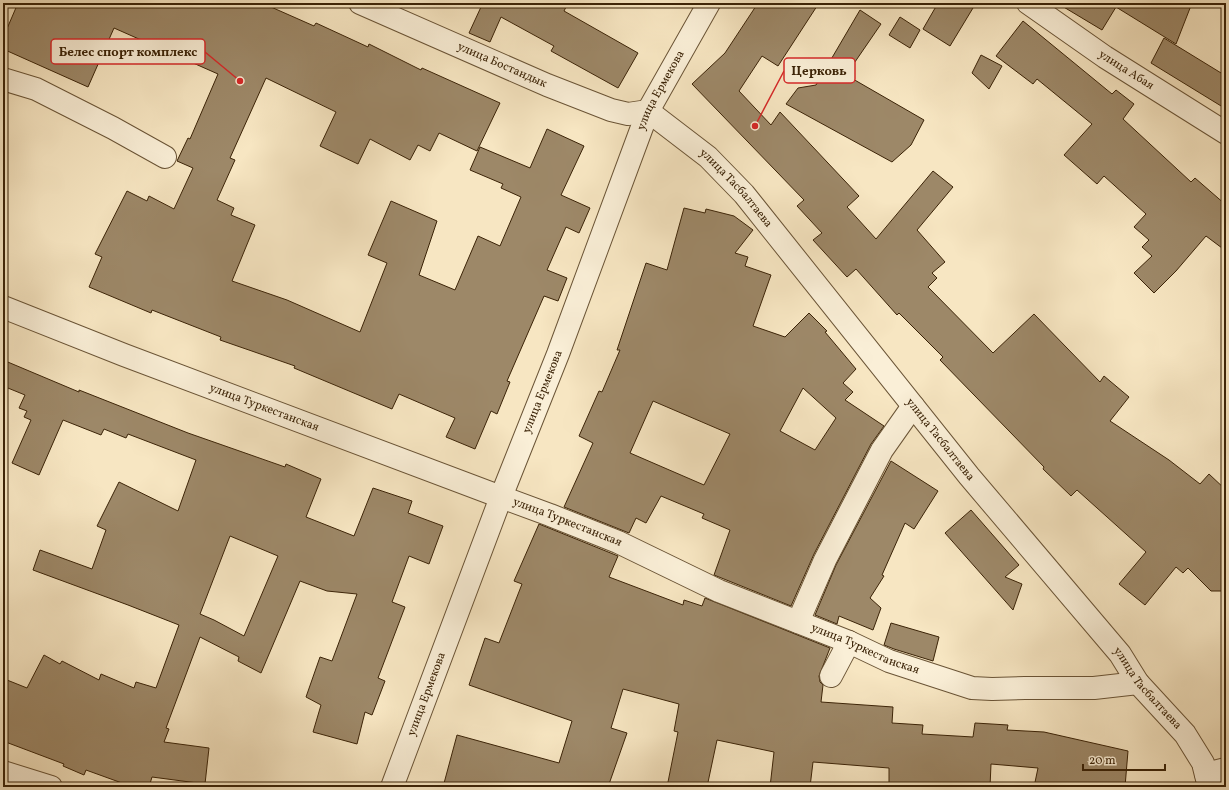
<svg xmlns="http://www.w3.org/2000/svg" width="1229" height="790" font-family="Vollkorn,serif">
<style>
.building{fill:#9d8868;stroke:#3b2307;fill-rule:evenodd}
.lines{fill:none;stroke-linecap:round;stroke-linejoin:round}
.minor-casing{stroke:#6a5436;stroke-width:24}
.minor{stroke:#faefd7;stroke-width:22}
.labels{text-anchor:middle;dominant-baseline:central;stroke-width:3.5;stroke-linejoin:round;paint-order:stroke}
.street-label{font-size:12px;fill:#3b2307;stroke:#faefd7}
.leader{fill:none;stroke:#d62828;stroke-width:1.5}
.callout-dot{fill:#d62828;stroke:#faefd7;stroke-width:1.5}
.callout{fill:#faefd7;stroke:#d62828;stroke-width:1.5}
.callout-label{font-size:13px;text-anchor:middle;font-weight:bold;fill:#3b2307}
</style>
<rect width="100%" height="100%" fill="#f7e6c2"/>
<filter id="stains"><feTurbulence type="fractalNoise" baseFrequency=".005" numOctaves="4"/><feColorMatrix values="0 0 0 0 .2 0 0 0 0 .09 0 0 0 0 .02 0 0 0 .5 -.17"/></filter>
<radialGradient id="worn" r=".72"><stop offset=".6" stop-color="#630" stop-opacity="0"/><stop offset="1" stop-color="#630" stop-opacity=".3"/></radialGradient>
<g class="building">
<path d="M 18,3 L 262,3 L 314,26 L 316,23 L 368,47 L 369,44 L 421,70 L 422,68 L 500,103 L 477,151 L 439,133 L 430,151 L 418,145 L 410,160 L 370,139 L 358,164 L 320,146 L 336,112 L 266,78 L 230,158 L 235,160 L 217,200 L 234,208 L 231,215 L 255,225 L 232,281 L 287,300 L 360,332 L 387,263 L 368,255 L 391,201 L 437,221 L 419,275 L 455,290 L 478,236 L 500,246 L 521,197 L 501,188 L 503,184 L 470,170 L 480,147 L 530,168 L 547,129 L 584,146 L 561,195 L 590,208 L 579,233 L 566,227 L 547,270 L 567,278 L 558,301 L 544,296 L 507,381 L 510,382 L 497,414 L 491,411 L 475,449 L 446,437 L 455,418 L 399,394 L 392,409 L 294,368 L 295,366 L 220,340 L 221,337 L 152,310 L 151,313 L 89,287 L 102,257 L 95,254 L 127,191 L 147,201 L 149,196 L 174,209 L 193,168 L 177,161 L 188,138 L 190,139 L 218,74 L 114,28 L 88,87 L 3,49 L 3,38 Z"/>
<path d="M 473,3 L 568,3 L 564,11 L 638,53 L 618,88 L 551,51 L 554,46 L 501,17 L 490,42 L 469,33 L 481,7 Z"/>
<path d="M 758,3 L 819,3 L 778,66 L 762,56 L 739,91 L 771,125 L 780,112 L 859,196 L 847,207 L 876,239 L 933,171 L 953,187 L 917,230 L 945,262 L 932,273 L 937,278 L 928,287 L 993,353 L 1034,314 L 1100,382 L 1104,376 L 1129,397 L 1110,421 L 1169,460 L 1200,484 L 1209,474 L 1226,490 L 1226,591 L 1211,591 L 1188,568 L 1183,573 L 1176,567 L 1145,605 L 1119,584 L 1146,552 L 1077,490 L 1071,496 L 1043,469 L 1044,467 L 940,360 L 943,357 L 899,313 L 897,315 L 856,269 L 847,277 L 813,240 L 822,233 L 797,206 L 804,200 L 692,84 L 725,53 Z"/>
<path d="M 938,3 L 976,3 L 950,46 L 923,29 Z"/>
<path d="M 1057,3 L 1192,3 L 1176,44 L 1116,7 L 1102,30 Z"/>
<path d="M 860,10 L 881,24 L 846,75 L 924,120 L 911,145 L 892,162 L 786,104 L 798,88 L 816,85 Z"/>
<path d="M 900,17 L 920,30 L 910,48 L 889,35 Z"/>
<path d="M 1023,21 L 1112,94 L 1116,90 L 1134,104 L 1123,119 L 1191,182 L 1195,178 L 1226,205 L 1226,251 L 1206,236 L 1176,271 L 1154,293 L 1134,273 L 1152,256 L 1142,247 L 1149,240 L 1134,227 L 1146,214 L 1104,176 L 1097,184 L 1064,155 L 1092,124 L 1037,79 L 1033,84 L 996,56 Z"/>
<path d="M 1164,38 L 1226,76 L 1226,109 L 1151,63 Z"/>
<path d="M 981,55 L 1002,66 L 989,89 L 972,73 Z"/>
<path d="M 684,208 L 705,213 L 706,209 L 734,216 L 753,230 L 735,253 L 748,257 L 745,266 L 771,275 L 753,326 L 785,337 L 809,313 L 827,331 L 825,332 L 856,369 L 843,383 L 853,392 L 845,400 L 884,426 L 871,444 L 814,554 L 791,606 L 714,575 L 730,530 L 702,518 L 704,514 L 661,496 L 646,523 L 636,518 L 629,533 L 564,507 L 593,443 L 579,436 L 599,391 L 602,392 L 620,350 L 617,350 L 646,263 L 667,270 ZM 803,388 L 836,418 L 815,450 L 780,431 ZM 653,401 L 730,434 L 704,485 L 630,453 Z"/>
<path d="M 3,360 L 79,392 L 79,390 L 188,433 L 285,467 L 286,464 L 321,479 L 306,517 L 354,536 L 373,488 L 412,501 L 408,513 L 443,526 L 429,564 L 409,556 L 392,602 L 405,607 L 378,678 L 385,681 L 372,715 L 365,712 L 357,744 L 313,732 L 321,705 L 306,697 L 320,657 L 332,661 L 357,594 L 327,591 L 300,581 L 261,673 L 238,661 L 239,657 L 200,637 L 166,728 L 169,729 L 164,742 L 209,748 L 205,784 L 152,777 L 149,787 L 133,787 L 86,770 L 84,775 L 63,766 L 64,764 L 3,741 L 3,691 L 7,680 L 27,688 L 44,655 L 60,664 L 62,661 L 99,680 L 101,674 L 134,688 L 136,682 L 156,688 L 179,625 L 128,605 L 33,570 L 40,550 L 92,569 L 106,530 L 97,526 L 119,482 L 178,511 L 196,460 L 128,434 L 126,438 L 104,429 L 101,435 L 63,420 L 39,475 L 12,463 L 31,420 L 24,417 L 27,411 L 19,408 L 25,395 L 3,386 ZM 230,536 L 278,556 L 244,636 L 214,620 L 200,614 Z"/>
<path d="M 891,461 L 938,491 L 914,529 L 905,523 L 882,575 L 884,576 L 870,598 L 881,608 L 873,630 L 839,616 L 837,624 L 815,615 L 836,565 Z"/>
<path d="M 971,510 L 1019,565 L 1005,577 L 1022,584 L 1013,610 L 945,533 Z"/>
<path d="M 539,524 L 618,556 L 609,577 L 683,605 L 684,600 L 702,606 L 705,598 L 830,648 L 819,676 L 820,682 L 823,685 L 821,702 L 893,707 L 892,723 L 923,725 L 922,734 L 973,737 L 975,723 L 1008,725 L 1007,730 L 1044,732 L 1128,751 L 1125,787 L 1034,787 L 1038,768 L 991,764 L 990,787 L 889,787 L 889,768 L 813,762 L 810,787 L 770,787 L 774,752 L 717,740 L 707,787 L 667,787 L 678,732 L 674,731 L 679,704 L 623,689 L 611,728 L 627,733 L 608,787 L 443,787 L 457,735 L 559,763 L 572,721 L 469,685 L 485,638 L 499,643 L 522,584 L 514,581 Z"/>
<path d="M 891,623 L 939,637 L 933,661 L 894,649 L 884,645 Z"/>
</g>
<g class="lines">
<g class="minor-casing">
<g id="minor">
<path id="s1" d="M 360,3 L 547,85 L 611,110 L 628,114 L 648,111 L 708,157 L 744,194 L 969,476 L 1120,654 L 1138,683 L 1185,734 L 1203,763 L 1209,787"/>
<path id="s2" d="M 1028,3 L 1105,57 L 1226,133"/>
<path d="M 3,79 L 36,89 L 113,128 L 165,157"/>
<path id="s3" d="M 3,307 L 124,355 L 501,497 L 550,515 L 618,542 L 719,591 L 849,642 L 889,661 L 972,688 L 992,689 L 1025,688 L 1094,688 L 1138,683"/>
<path d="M 798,622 L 825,560 L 882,450 L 913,406"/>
<path d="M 831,676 L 849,642"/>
<path d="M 3,772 L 51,787"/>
<path d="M 1206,774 L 1226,769"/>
<path id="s4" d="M 392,787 L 501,497 L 558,354 L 648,111 L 709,3"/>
</g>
</g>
<use href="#minor" class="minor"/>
</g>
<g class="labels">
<g class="street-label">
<text stroke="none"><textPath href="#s1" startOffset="155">улица Бостандык</textPath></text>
<text stroke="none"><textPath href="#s2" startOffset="119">улица Абая</textPath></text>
<text stroke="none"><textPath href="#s4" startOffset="747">улица Ермекова</textPath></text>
<text stroke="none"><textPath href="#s1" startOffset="428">улица Тасбалтаева</textPath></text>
<text stroke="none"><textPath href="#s4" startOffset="423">улица Ермекова</textPath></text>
<text stroke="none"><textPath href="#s3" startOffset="280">улица Туркестанская</textPath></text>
<text stroke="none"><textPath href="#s1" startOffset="752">улица Тасбалтаева</textPath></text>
<text stroke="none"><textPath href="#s3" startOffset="604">улица Туркестанская</textPath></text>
<text stroke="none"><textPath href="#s3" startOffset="928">улица Туркестанская</textPath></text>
<text stroke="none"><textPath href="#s1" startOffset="1076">улица Тасбалтаева</textPath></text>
<text stroke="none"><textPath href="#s4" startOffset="99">улица Ермекова</textPath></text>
</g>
</g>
<path class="leader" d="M240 81L205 52M755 126L784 71"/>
<g class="callout-dot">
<circle cx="240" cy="81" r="4"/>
<circle cx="755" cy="126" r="4"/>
</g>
<g class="callout">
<rect x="51" y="39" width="154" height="25" rx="4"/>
<rect x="784" y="58" width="71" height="25" rx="4"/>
</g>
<g class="callout-label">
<text x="128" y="56">Белес спорт комплекс</text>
<text x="819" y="75">Церковь</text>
</g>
<rect width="1229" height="790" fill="none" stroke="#f7e6c2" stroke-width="16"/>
<rect x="4" y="4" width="1221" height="782" fill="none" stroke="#3b2307" stroke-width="2"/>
<rect x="8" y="8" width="1213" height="774" fill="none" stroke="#3b2307"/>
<path d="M1083 764v6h82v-6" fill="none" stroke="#3b2307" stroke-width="2"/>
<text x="1089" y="764" font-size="12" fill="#3b2307" stroke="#faefd7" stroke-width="3" paint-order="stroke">20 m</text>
<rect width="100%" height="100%" filter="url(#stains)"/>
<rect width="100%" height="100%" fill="url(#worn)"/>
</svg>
